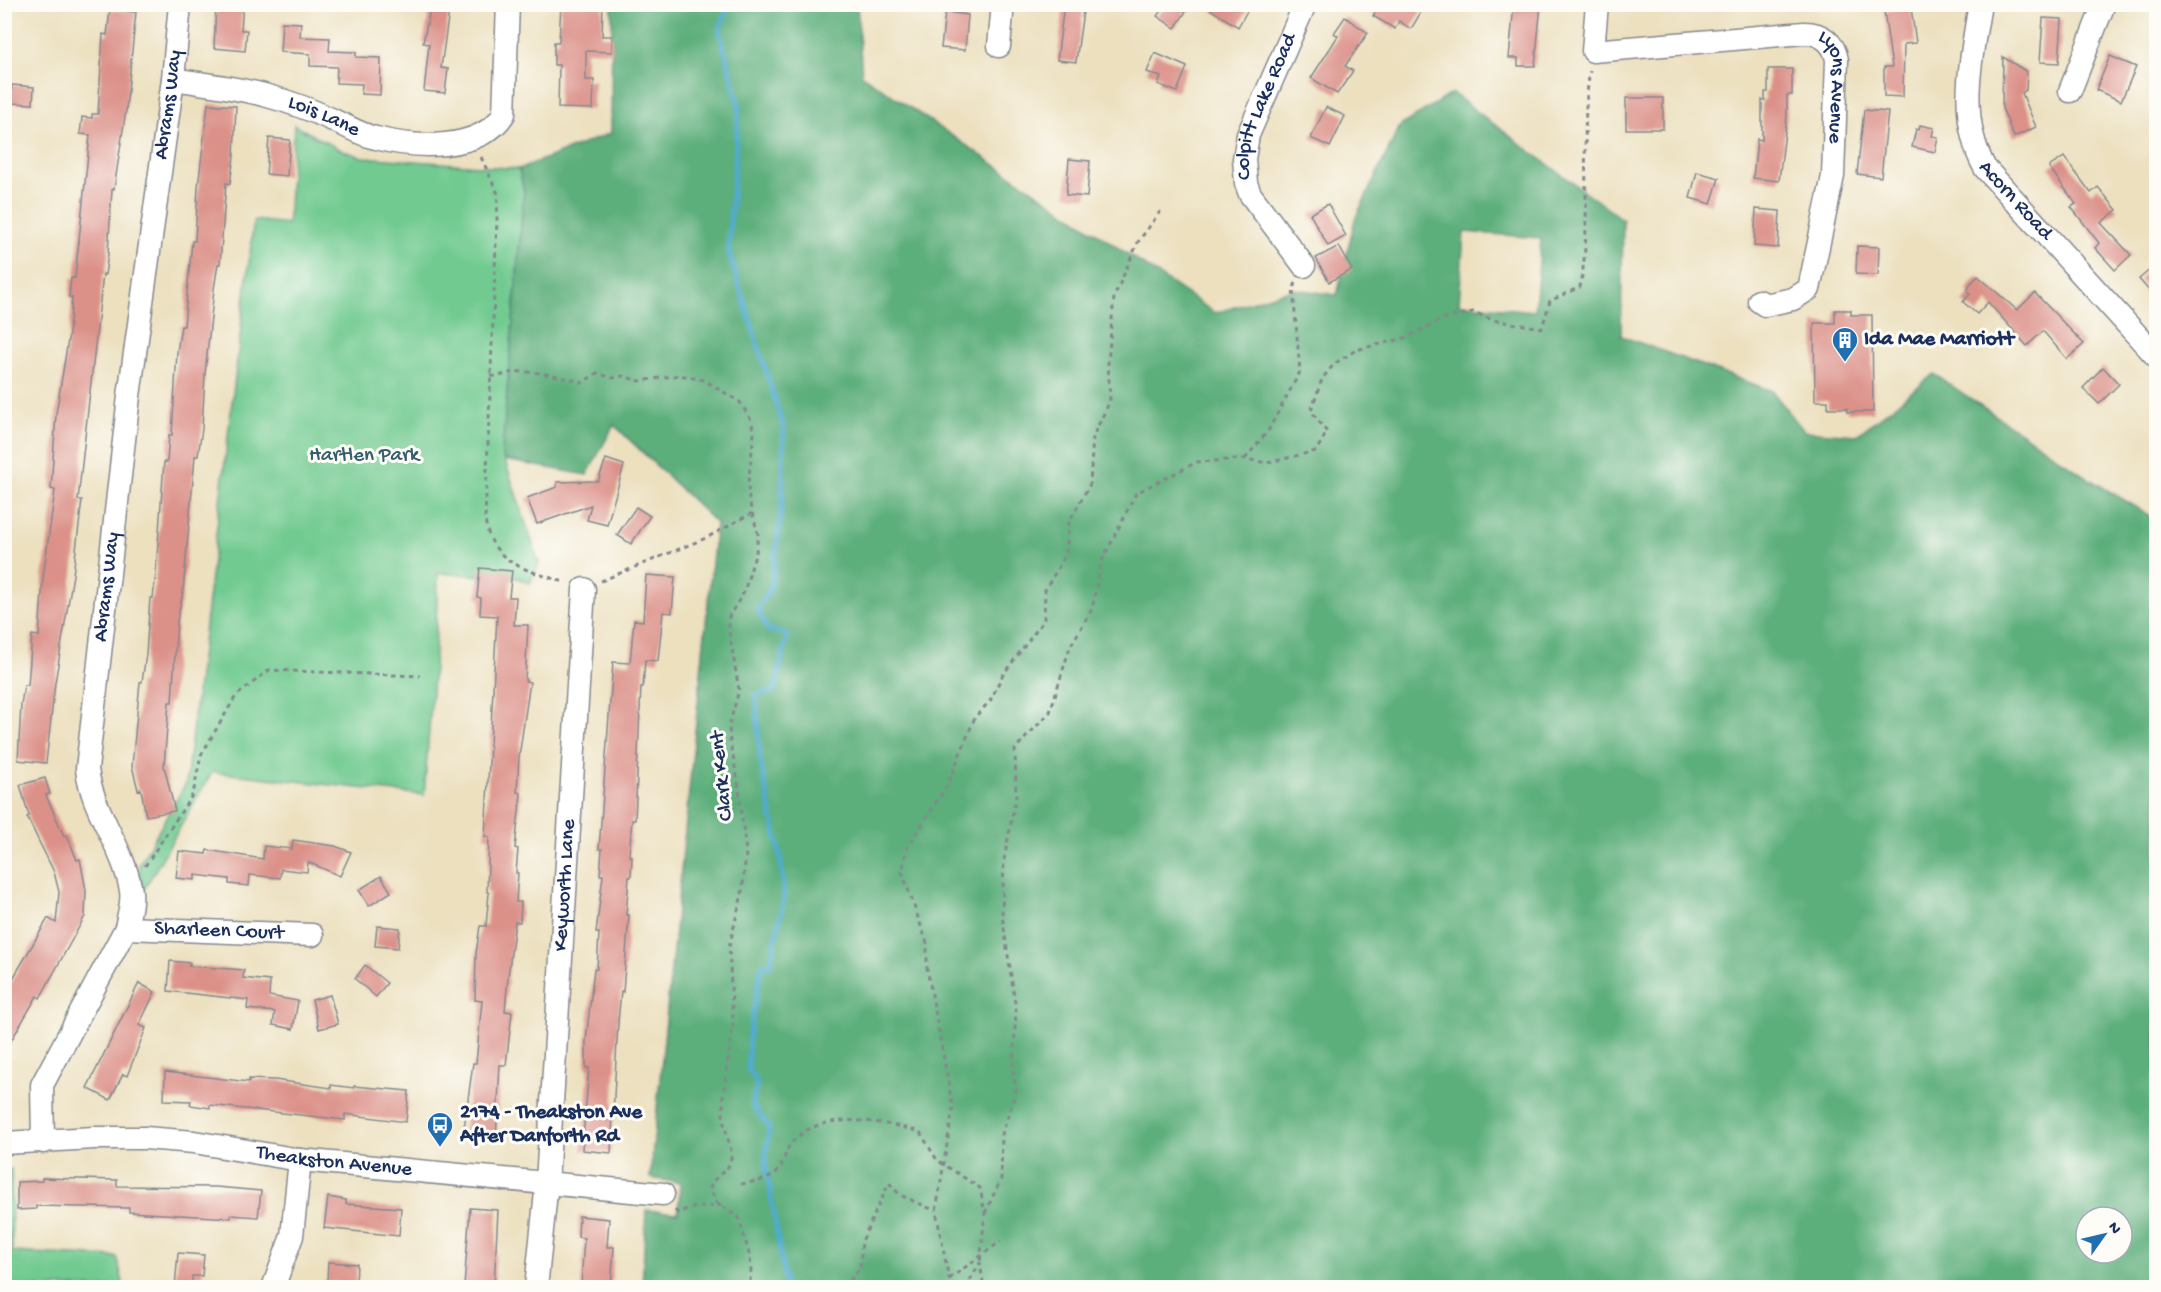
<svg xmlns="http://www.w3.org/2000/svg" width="2161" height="1292" font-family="'Gochi Hand',sans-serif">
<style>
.green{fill:#71ca90;stroke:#467c77;stroke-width:1.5}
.forest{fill:#5cae7a;stroke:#3c6e6c;stroke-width:1.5;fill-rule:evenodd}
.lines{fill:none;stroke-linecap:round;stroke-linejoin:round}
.stream{stroke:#4facce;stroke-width:5}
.building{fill:#db9088}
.minor-casing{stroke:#84888e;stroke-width:25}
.path{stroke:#84888e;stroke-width:3;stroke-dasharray:4.5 4.5;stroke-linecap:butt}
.minor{stroke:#fff;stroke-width:22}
.labels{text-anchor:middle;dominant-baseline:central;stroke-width:6;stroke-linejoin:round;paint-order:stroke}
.street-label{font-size:21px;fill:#1b2f5e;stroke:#fdfcf7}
.poi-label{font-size:21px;font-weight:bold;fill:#1b2f5e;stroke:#fdfcf7;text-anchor:start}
.park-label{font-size:21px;fill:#355e6d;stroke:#fdfcf7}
</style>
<rect width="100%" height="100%" fill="#fdfcf7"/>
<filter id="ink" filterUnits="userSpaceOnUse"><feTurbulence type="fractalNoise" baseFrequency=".0167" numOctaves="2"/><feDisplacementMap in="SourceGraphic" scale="12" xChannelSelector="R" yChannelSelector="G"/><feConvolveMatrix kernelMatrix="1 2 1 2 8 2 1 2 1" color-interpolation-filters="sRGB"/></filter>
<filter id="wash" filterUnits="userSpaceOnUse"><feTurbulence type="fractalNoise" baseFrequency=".008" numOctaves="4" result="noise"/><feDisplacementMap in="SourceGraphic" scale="24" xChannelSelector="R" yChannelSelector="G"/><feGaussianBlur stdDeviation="1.35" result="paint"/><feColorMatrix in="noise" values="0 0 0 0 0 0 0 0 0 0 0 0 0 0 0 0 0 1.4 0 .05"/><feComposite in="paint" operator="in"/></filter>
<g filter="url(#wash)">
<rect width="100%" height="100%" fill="#ece0bf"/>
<g class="green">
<path d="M 294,125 L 341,150 L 362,157 L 519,169 L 524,191 L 502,452 L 539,563 L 530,583 L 517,578 L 438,573 L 435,653 L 424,795 L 212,772 L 142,893 L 139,865 L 186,783 L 254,220 L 288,224 Z"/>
<path d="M 11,1169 L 12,1252 L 117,1257 L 124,1287 L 5,1287 L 5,1170 Z"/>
</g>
<path class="forest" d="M 612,5 L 857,5 L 862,75 L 1215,313 L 1293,289 L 1337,295 L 1355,219 L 1400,126 L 1452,93 L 1623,220 L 1621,336 L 1772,391 L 1804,431 L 1857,435 L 1934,374 L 2094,482 L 2156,519 L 2156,1287 L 642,1287 L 646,1210 L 678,1213 L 680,1183 L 650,1178 L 716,523 L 614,425 L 587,475 L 504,460 L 502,452 L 524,191 L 519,169 L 611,133 ZM 1464,232 L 1541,238 L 1535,311 L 1459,304 ZM 2086,1217 L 2122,1217 L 2122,1253 L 2086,1253 Z"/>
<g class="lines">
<path class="stream" d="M 730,4 L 719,29 L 739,105 L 728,250 L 784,428 L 782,504 L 771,588 L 757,608 L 768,630 L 787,634 L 775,690 L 756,695 L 760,760 L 781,859 L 784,899 L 770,966 L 762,964 L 749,1035 L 748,1069 L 757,1082 L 752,1105 L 769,1127 L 765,1160 L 786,1288"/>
</g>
<g id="blocks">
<g class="building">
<path d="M 216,4 L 243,4 L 241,30 L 247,30 L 245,51 L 214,48 Z"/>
<path d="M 431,4 L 450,4 L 441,68 L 448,69 L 445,93 L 424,91 L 429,44 L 423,43 Z"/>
<path d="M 561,4 L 603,4 L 602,36 L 612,36 L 612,52 L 586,51 L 586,80 L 594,80 L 593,109 L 558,108 L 559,65 L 554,65 L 554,42 L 559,42 Z"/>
<path d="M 1064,4 L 1084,4 L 1076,62 L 1057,60 Z"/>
<path d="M 1166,4 L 1191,4 L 1175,28 L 1157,16 Z"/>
<path d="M 1202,4 L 1251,4 L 1238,27 Z"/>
<path d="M 1380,4 L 1426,4 L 1411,29 L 1399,21 L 1395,29 L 1373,16 Z"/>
<path d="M 1514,4 L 1541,4 L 1535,66 L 1518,66 L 1518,58 L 1509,58 Z"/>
<path d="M 1911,7 L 1916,43 L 1904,44 L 1903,97 L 1884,96 L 1884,67 L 1892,67 L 1884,11 Z"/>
<path d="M 110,10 L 136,12 L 126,110 L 114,189 L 112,189 L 108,254 L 105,275 L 103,274 L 78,500 L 82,500 L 73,575 L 55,683 L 46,763 L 18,760 L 21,705 L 24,685 L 28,685 L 32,635 L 39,636 L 43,578 L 55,490 L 51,489 L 56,414 L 69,334 L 72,297 L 69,297 L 71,278 L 75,278 L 90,135 L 80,134 L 82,117 L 92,118 L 92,114 L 98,114 L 103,34 L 107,35 Z"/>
<path d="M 945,12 L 968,15 L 965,50 L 941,48 Z"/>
<path d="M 1345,17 L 1368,33 L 1345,66 L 1353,71 L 1337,94 L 1311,78 L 1338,36 L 1334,33 Z"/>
<path d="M 2043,18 L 2062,19 L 2059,63 L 2040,62 Z"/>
<path d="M 282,22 L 301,23 L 300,37 L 330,38 L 329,51 L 356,52 L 356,57 L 381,58 L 380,95 L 361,94 L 362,84 L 336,83 L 337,67 L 310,66 L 310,54 L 280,52 Z"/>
<path d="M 1155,53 L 1187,67 L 1177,92 L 1158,84 L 1161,77 L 1147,72 Z"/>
<path d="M 2110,56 L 2136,67 L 2121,101 L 2096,90 Z"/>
<path d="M 2003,57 L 2027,72 L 2026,90 L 2022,93 L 2036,127 L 2014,137 L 2002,108 Z"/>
<path d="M 1768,69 L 1792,69 L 1792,95 L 1787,95 L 1787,116 L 1779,181 L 1753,178 L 1757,139 L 1762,140 L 1762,100 L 1765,100 L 1765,92 L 1768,92 Z"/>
<path d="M 12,85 L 34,87 L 33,104 L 10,103 Z"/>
<rect x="1626" y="98" width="37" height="31"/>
<path d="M 208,104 L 236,106 L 234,156 L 230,184 L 226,183 L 220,264 L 218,264 L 214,289 L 205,374 L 202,429 L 198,456 L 195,456 L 183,592 L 177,621 L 172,702 L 169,702 L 164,766 L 175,811 L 146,816 L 141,789 L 138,790 L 132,766 L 140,682 L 142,682 L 146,654 L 150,598 L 153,598 L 156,572 L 164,462 L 167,462 L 169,435 L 172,435 L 177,352 L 181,326 L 184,326 L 192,241 L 195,241 L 198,187 Z"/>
<path d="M 1326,107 L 1345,116 L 1330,147 L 1311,138 Z"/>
<path d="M 1864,110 L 1888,112 L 1881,177 L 1857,174 Z"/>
<path d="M 1920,125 L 1934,128 L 1932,136 L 1938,137 L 1935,152 L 1912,147 L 1916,129 L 1919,130 Z"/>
<path d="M 269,138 L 290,140 L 287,176 L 266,174 Z"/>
<path d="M 2064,157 L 2091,193 L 2098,187 L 2117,210 L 2101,223 L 2131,255 L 2115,270 L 2095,248 L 2099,243 L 2071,207 L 2076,204 L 2049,167 Z"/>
<path d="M 1069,159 L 1090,161 L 1087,197 L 1066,195 Z"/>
<path d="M 1697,172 L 1719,178 L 1711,204 L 1690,198 Z"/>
<path d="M 1328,204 L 1346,236 L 1328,246 L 1310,214 Z"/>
<path d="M 1756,209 L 1780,211 L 1778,248 L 1754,246 Z"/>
<path d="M 1339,246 L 1352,270 L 1329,282 L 1316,258 Z"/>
<path d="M 1857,246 L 1879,247 L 1878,275 L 1856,274 Z"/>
<path d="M 2157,264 L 2157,300 L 2139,279 Z"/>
<path d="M 1978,276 L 2017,310 L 2035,293 L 2084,344 L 2067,359 L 2043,331 L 2027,346 L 1988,302 L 1977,314 L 1963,302 L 1970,294 L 1967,291 L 1971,283 Z"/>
<path d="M 1835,310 L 1851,310 L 1851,315 L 1872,315 L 1873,412 L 1847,412 L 1847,408 L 1828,408 L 1828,401 L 1815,401 L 1814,323 L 1835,323 Z"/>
<path d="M 2103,367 L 2119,384 L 2099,404 L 2083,388 Z"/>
<path d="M 606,459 L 624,465 L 607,525 L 587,520 L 591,505 L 537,524 L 527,498 L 557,487 L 557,482 L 598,481 Z"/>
<path d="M 636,507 L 650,516 L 631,544 L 617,535 Z"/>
<path d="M 480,568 L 512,571 L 509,597 L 516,597 L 514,625 L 528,625 L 525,681 L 530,682 L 519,757 L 517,792 L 521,793 L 515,848 L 518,849 L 516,873 L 518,873 L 516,902 L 521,902 L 520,922 L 515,922 L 508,977 L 505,1011 L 512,1012 L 506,1065 L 500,1065 L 496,1140 L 463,1136 L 473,1063 L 476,1063 L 482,1001 L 475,1000 L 476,953 L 480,926 L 486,926 L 489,893 L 487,892 L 489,837 L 485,837 L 497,616 L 480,615 L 481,598 L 477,597 Z"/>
<path d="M 646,575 L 675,577 L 672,613 L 663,612 L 658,661 L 645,660 L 643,687 L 641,687 L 635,820 L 632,820 L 629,856 L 632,856 L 631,877 L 629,877 L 626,915 L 629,915 L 623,992 L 621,991 L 618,1022 L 611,1153 L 582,1150 L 589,1068 L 586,1068 L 586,1041 L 594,969 L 597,969 L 599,933 L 596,933 L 603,875 L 600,875 L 602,849 L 599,849 L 613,662 L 630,663 L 634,620 L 643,621 Z"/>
<path d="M 45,778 L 50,794 L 46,795 L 64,836 L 67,835 L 77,860 L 80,859 L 86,890 L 85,916 L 40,998 L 37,996 L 4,1053 L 4,994 L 48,918 L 56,923 L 59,892 L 54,872 L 27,817 L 29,816 L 20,785 Z"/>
<path d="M 293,840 L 335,846 L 351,852 L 340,876 L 308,862 L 307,872 L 281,869 L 280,878 L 250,875 L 249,886 L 229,884 L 229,879 L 195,875 L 195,880 L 176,878 L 179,851 L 206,854 L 207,850 L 263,859 L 264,846 L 292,849 Z"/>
<path d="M 381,876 L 391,892 L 369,906 L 359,890 Z"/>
<path d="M 377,926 L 400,928 L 398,948 L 375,946 Z"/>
<path d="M 170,961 L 190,963 L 189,966 L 244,970 L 243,978 L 270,981 L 269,996 L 298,1001 L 293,1029 L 273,1025 L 275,1012 L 247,1009 L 248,1000 L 168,991 Z"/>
<path d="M 365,965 L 387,983 L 376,997 L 355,979 Z"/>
<path d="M 139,983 L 155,992 L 139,1025 L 146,1028 L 127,1076 L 123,1074 L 110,1100 L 87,1088 Z"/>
<path d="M 330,995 L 338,1024 L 319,1029 L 312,1000 Z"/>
<path d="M 165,1072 L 249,1082 L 249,1079 L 275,1080 L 331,1088 L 331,1085 L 354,1088 L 354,1086 L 409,1091 L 406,1122 L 345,1114 L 345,1120 L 210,1105 L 210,1108 L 190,1105 L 191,1101 L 164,1100 Z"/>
<path d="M 42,1178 L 117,1180 L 117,1186 L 216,1187 L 261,1191 L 258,1217 L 231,1215 L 231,1218 L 129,1212 L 129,1208 L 36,1206 L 36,1209 L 17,1210 L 17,1182 L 42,1181 Z"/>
<path d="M 328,1197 L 346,1200 L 346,1204 L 401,1208 L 399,1236 L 324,1228 Z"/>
<path d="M 470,1208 L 498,1210 L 494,1287 L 464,1287 Z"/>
<path d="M 579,1216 L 609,1219 L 607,1247 L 614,1247 L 611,1287 L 581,1287 L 584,1238 L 578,1237 Z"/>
<path d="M 178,1253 L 204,1255 L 202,1276 L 192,1276 L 192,1287 L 175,1287 Z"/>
<path d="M 328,1262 L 357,1264 L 356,1284 L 327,1282 Z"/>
</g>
</g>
</g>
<g filter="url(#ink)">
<use href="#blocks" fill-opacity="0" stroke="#84888e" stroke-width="1.5"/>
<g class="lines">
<g class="minor-casing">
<g id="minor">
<path id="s1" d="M 1597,4 L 1593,51 L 1804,33 C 1822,33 1834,42 1837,60 L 1833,176 L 1809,289 L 1793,299 L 1765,305 L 1759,301"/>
<path id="s2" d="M 1980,4 C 1971,58 1957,118 1985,168 L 2156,356"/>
<path d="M 999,46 L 1003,4"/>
<path id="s3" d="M 173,79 C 203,84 234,87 264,95 C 287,101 312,110 333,120 C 347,126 361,135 376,138 C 414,148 480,152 504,114 L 508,4"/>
<path d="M 2070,91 L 2104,4"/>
<path id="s4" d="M 1304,266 L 1250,194 L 1246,183 L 1244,159 L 1248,135 L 1305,4"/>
<path id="s5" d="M 126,928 L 312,935"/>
<path id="s6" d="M 43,1142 L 42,1085 L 126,928 C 128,916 133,903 131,891 C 124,847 92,812 87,769 L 129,396 L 173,79 L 180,4"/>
<path id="s7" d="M 4,1143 L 94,1138 L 145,1138 L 194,1142 L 300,1160 L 663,1194"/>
<path d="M 273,1288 L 292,1236 L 300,1160"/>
<path id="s8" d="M 536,1288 L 547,1182 L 584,589"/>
</g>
</g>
<g class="path">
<path d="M 481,157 L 498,194 L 485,519 C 491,564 527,570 564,582"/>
<path d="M 491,376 C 501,377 506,373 515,372 C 530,370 568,377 582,383 L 597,373 L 612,378 L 622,376 L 640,381 L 680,375 L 704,380 L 740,402 L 751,420 L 754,433 L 748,484 L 749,501 L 758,534 L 756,552 L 744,592 L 729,616 L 729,631 L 739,690 L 729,726 L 730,742 L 738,781 L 746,853 L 742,894 L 729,947 L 733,1024 L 723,1097 L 723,1119 L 732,1155 L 728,1167 L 713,1181 L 710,1188 L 716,1202 L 739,1218 L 750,1257 L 751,1272 L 749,1288"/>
<path d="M 1245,459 L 1268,431 L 1300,372 L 1293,289 L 1296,283"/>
<path d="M 601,581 L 706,538 L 752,513"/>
<path d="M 145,866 L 193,794 L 201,755 L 236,696 L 269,670 L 420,676"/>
<path d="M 741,1184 C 758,1181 775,1181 783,1162 C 785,1157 786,1150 790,1145 C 818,1108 881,1121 920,1132 L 937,1160 L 980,1188 L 985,1213 L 980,1263"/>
<path d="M 675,1210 L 678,1213 L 689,1208 L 723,1205"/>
<path d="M 985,1213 L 1001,1179 L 1002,1134 L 1016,1091 L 1013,1070 L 1016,1009 L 1002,915 L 1004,860 L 1016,796 L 1015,749 L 1050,712 L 1070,647 L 1092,609 L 1101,563 L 1136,493 L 1197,462 L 1245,459 L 1267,463 L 1316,451 L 1327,432 L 1311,411 L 1322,379 L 1334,364 L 1356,350 L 1405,338 L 1443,319 L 1473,312 L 1493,320 L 1542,328 L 1550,301 L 1580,287 C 1594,216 1578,142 1590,71"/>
<path d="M 949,1279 L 1001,1241"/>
<path d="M 844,1288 L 860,1268 L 862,1241 L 889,1183 L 900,1195 L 936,1211"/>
<path d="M 955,1288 L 949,1279 L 936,1211 L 953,1108 L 927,968 L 927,943 L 902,872 L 907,848 L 948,784 L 975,717 L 990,701 L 1002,676 L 1044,620 L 1045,590 L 1066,554 L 1069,522 L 1090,484 L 1093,436 L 1110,401 L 1108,363 L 1114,297 L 1138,242 L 1162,209"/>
<path d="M 965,1288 L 980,1263 L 984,1288"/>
</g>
<use href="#minor" class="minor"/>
</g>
</g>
<defs>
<g id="building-pin" transform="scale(1.35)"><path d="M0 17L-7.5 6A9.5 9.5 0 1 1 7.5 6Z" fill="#1f6fb2" stroke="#fdfcf7"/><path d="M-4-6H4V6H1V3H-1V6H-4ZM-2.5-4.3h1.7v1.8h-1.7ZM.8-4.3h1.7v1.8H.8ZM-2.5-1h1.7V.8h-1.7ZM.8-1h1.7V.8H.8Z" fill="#fff"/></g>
<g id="bus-pin" transform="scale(1.35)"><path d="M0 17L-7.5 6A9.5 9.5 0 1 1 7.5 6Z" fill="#1f6fb2" stroke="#fdfcf7"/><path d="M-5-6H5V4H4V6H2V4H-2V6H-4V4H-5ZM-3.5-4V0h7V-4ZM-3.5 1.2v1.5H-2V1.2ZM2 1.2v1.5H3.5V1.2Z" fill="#fff"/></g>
</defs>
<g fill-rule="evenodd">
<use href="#building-pin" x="1845" y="340"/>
<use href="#bus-pin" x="440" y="1125"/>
</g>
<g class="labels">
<g class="street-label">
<text stroke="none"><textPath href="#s1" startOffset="332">Lyons Avenue</textPath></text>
<text stroke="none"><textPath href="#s6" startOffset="1072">Abrams Way</textPath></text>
<text stroke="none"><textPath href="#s4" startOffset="182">Colpitt Lake Road</textPath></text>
<text stroke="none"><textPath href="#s3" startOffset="156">Lois Lane</textPath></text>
<text stroke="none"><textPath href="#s2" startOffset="212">Acorn Road</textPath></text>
<text stroke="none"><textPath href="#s6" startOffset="586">Abrams Way</textPath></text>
<text transform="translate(723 776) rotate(-96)">Clark Kent</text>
<text stroke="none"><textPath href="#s8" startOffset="404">Keyworth Lane</textPath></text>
<text stroke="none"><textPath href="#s5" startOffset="93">Sharleen Court</textPath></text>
<text stroke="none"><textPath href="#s7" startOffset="332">Theakston Avenue</textPath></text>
</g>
<g class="poi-label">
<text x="1864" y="340">Ida Mae Marriott</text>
<text x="460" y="1113">2174 - Theakston Ave<tspan x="460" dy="24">After Danforth Rd</tspan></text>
</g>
<g class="park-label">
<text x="364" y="456">Hartlen Park</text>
</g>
</g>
<rect width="2161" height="1292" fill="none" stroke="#fdfcf7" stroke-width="24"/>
<g transform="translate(2104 1235) rotate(56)"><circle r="28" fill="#fdfcf7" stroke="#a3aaba" stroke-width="1.5"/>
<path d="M0-4.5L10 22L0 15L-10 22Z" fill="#1f6fb2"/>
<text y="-9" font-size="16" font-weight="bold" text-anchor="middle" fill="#1b2f5e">N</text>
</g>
</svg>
